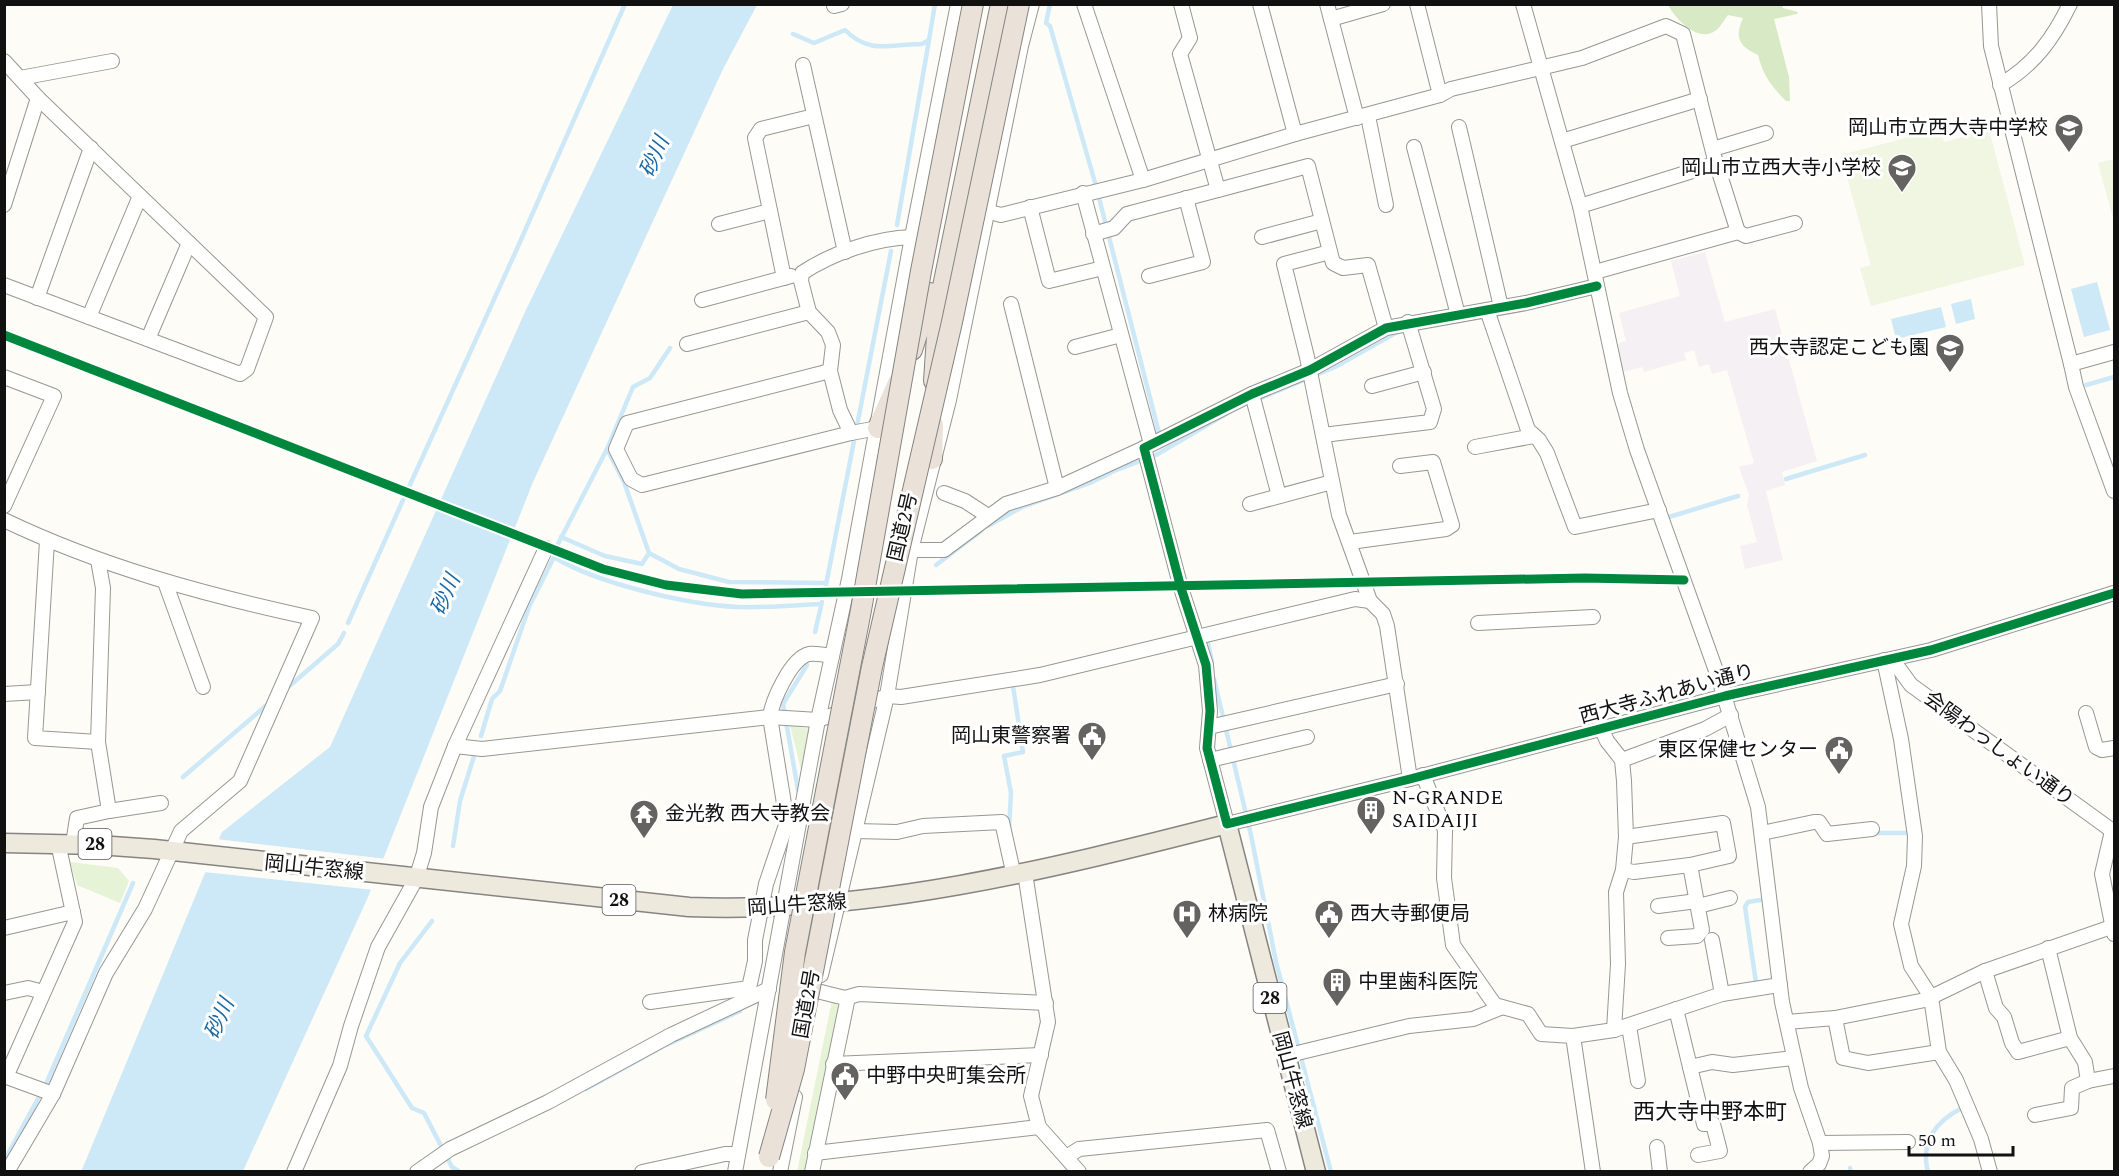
<svg xmlns="http://www.w3.org/2000/svg" width="2119" height="1176" font-family="Spectral,'Noto Sans JP',serif">
<style>
.industrial{fill:#f5f0f3}
.green{fill:#e7f3d7}
.forest{fill:#d8eac5}
.pitch{fill:#f0f6e1}
.water{fill:#cde8f7}
.pier{fill:#fdfcf7}
.lines{fill:none;stroke-linecap:round;stroke-linejoin:round}
.stream{stroke:#cde8f7;stroke-width:4.5}
.minor-casing{stroke:#979795;stroke-width:16}
.major-casing{stroke:#858482;stroke-width:21}
.highway-casing{stroke:#858482;stroke-width:22}
.minor{stroke:#fffffe;stroke-width:14}
.major{stroke:#ede9dc;stroke-width:18}
.highway{stroke:#eae1d8;stroke-width:20}
.highway-bridge-casing{stroke:#858482;stroke-width:22;stroke-linecap:butt}
.highway-bridge{stroke:#eae1d8;stroke-width:20}
.cycleway-casing{stroke:#fff;stroke-width:13}
.cycleway{stroke:#00873e;stroke-width:9}
.labels{text-anchor:middle;dominant-baseline:central;stroke-width:6;stroke-linejoin:round;paint-order:stroke}
.shield{fill:#fff;stroke:#585858;stroke-width:1.5}
.shield-label{font-size:18px;font-weight:bold;fill:#111}
.poi-label{font-size:20px;fill:#111;stroke:#fff;text-anchor:start}
.street-label{font-size:20px;fill:#111;stroke:#fff}
.water-label{font-size:21px;font-style:italic;fill:#1768a6;stroke:#fff}
.quarter-label{font-size:22px;fill:#111;stroke:#fff}
</style>
<rect width="100%" height="100%" fill="#fdfcf7"/>
<path class="industrial" d="M 1705,252 L 1725,322 L 1775,309 L 1817,461 L 1782,472 L 1785,485 L 1766,491 L 1783,560 L 1745,569 L 1740,546 L 1757,542 L 1747,505 L 1749,495 L 1739,467 L 1754,463 L 1727,370 L 1712,374 L 1709,364 L 1699,367 L 1694,350 L 1684,353 L 1686,360 L 1644,372 L 1642,367 L 1623,372 L 1615,345 L 1626,341 L 1619,313 L 1680,296 L 1671,261 Z"/>
<g class="green">
<path d="M 790,725 L 810,729 L 802,774 Z"/>
<path d="M 70,862 L 118,868 L 129,881 L 120,903 L 77,885 Z"/>
<path d="M 832,1000 L 839,1007 L 807,1171 L 797,1172 Z"/>
</g>
<path class="forest" d="M 1782,5 L 1783,8 L 1798,12 L 1797,14 L 1774,19 L 1789,77 L 1790,101 L 1786,101 C 1771,86 1763,75 1758,55 C 1739,46 1734,38 1743,18 L 1728,15 C 1724,20 1720,28 1715,31 C 1697,43 1675,18 1668,5 Z"/>
<g class="pitch">
<path d="M 1940,129 L 1944,142 L 1989,130 L 2025,265 L 1871,306 L 1860,268 L 1871,265 L 1841,155 Z"/>
<path d="M 2114,159 L 2114,222 L 2098,163 Z"/>
</g>
<g class="water">
<path d="M 673,5 L 757,5 L 723,69 L 533,482 L 368,897 L 243,1171 L 81,1172 L 222,832 L 330,747 L 525,312 Z"/>
<path d="M 2097,282 L 2110,330 L 2084,337 L 2071,289 Z"/>
<path d="M 1971,299 L 1975,319 L 1956,324 L 1951,304 Z"/>
<path d="M 1941,307 L 1946,327 L 1896,339 L 1891,319 Z"/>
</g>
<path class="pier" d="M 216,839 L 387,859 L 374,890 L 204,872 Z"/>
<g class="lines">
<g class="stream">
<path d="M 1050,4 L 1046,23 L 1050,26 L 1096,186 L 1160,437"/>
<path d="M 793,34 L 814,43 L 845,30 C 870,55 890,44 922,44 L 929,40 L 935,4"/>
<path d="M 897,225 L 929,40"/>
<path d="M 2086,385 L 2114,377"/>
<path d="M 1256,400 L 1335,367 L 1399,331"/>
<path d="M 607,449 L 624,482 L 649,553"/>
<path d="M 1786,479 L 1865,455"/>
<path d="M 409,487 L 516,251 L 625,4"/>
<path d="M 1669,517 L 1738,496"/>
<path d="M 988,526 L 1022,507 L 1090,483 L 1114,471 L 1156,455 L 1226,414"/>
<path d="M 561,537 L 605,556 L 642,564 L 649,553 L 679,569 L 729,582 L 826,583"/>
<path d="M 558,544 L 607,449 L 633,387 L 650,378 L 670,348"/>
<path d="M 936,565 L 981,531"/>
<path d="M 826,585 L 891,251"/>
<path d="M 348,623 L 403,500"/>
<path d="M 815,632 L 822,602"/>
<path d="M 1207,638 L 1212,662"/>
<path d="M 1214,679 L 1251,835 L 1276,962 L 1331,1172"/>
<path d="M 286,689 L 338,644 L 344,633"/>
<path d="M 481,736 L 492,699 L 500,691 L 529,607 L 554,557 C 595,583 689,605 738,607 C 766,608 794,605 821,604"/>
<path d="M 183,777 L 268,704"/>
<path d="M 798,790 L 783,704 L 807,665"/>
<path d="M 1009,829 L 1011,793 L 1004,756 L 1023,752 L 1013,686"/>
<path d="M 1874,833 L 1913,833"/>
<path d="M 453,846 L 460,801 L 475,753"/>
<path d="M 432,921 L 400,963 L 366,1036 L 412,1108 L 424,1113 L 452,1167 L 460,1172"/>
<path d="M 1756,983 L 1745,907 L 1748,902 L 1766,899"/>
<path d="M 586,1089 L 662,1047 L 740,1011"/>
<path d="M 4,1161 L 46,1084 L 133,883"/>
<path d="M 1850,1168 L 1851,1172"/>
<path d="M 1928,1172 C 1920,1142 1936,1121 1962,1108"/>
</g>
<g class="minor-casing">
<g id="minor">
<path d="M 1084,4 L 1143,180"/>
<path d="M 1181,4 L 1190,38 L 1180,54 L 1218,190 L 1308,166 L 1333,263 L 1343,268 L 1368,265 L 1386,328"/>
<path d="M 1260,4 L 1295,134"/>
<path d="M 1327,4 L 1357,118"/>
<path d="M 1417,4 L 1440,95"/>
<path d="M 1523,4 L 1580,206 L 1620,393 L 1637,450 L 1719,679 L 1758,807 L 1782,1002 L 1801,1088 L 1820,1143 L 1822,1156 L 1819,1164 L 1810,1172"/>
<path d="M 1989,4 L 1991,46 L 2071,364"/>
<path d="M 834,6 L 842,4"/>
<path d="M 1331,19 L 1383,4"/>
<path d="M 4,61 L 38,98 L 266,317 L 247,369 L 240,374 L 4,285"/>
<path d="M 803,65 L 845,252"/>
<path d="M 20,78 L 112,61"/>
<path d="M 2000,85 C 2034,65 2053,39 2070,4"/>
<path d="M 1368,116 L 1386,205"/>
<path d="M 1459,127 L 1501,307"/>
<path d="M 1562,141 L 1700,99"/>
<path d="M 1414,147 L 1458,315"/>
<path d="M 1713,149 L 1766,133"/>
<path d="M 1083,193 L 1151,444"/>
<path d="M 4,205 L 38,98"/>
<path d="M 1580,206 L 1718,163"/>
<path d="M 1030,207 L 1049,281 L 1103,268"/>
<path d="M 986,211 L 1001,215 L 1143,180 L 1295,134 L 1440,95 L 1451,89 L 1582,58 L 1666,26 L 1683,34 L 1714,156 L 1738,232 L 1595,272"/>
<path d="M 719,224 L 770,211"/>
<path d="M 1738,232 L 1746,236 L 1795,223"/>
<path d="M 1093,234 L 1114,228 L 1127,214 L 1218,190"/>
<path d="M 1262,237 L 1322,221"/>
<path d="M 1330,252 L 1284,264 L 1307,357 L 1339,515 L 1370,601 L 1383,614 L 1387,626 L 1410,779"/>
<path d="M 1149,276 L 1203,262 L 1186,198"/>
<path d="M 784,278 L 755,138 L 761,129 L 814,116"/>
<path d="M 1597,286 L 1526,303 L 1386,328 L 1310,370 L 1252,394 L 1144,448 L 1181,588 L 1206,665 L 1210,711 L 1207,748 L 1227,824 L 1410,779 L 1725,696 L 1931,650 L 2114,593"/>
<path d="M 37,298 L 91,148"/>
<path d="M 702,300 L 791,276"/>
<path d="M 1011,304 L 1057,488"/>
<path d="M 1487,310 L 1528,430 L 1539,440 L 1547,453 L 1575,527 L 1659,510"/>
<path d="M 89,317 L 140,196"/>
<path d="M 148,339 L 189,243"/>
<path d="M 687,344 L 809,312"/>
<path d="M 1075,347 L 1121,335"/>
<path d="M 2114,352 L 2071,364 L 2076,387 L 2114,491"/>
<path d="M 830,371 L 627,423 L 616,449 L 631,479 L 642,485 L 851,433"/>
<path d="M 4,377 L 54,396 L 4,506"/>
<path d="M 1372,386 L 1424,372"/>
<path d="M 1252,394 L 1279,496"/>
<path d="M 878,428 L 851,433 L 840,410 L 830,371 L 833,345 L 828,332 L 809,312 L 801,281 L 802,273 C 832,253 876,238 912,237"/>
<path d="M 1323,435 L 1430,422 L 1434,409 L 1408,322"/>
<path d="M 1475,447 L 1534,436"/>
<path d="M 944,493 L 965,501 L 988,516"/>
<path d="M 1250,504 L 1332,482"/>
<path d="M 4,520 C 102,567 206,595 312,618 L 240,781 L 181,831 L 145,909 L 106,973 L 53,1094 L 7,1172"/>
<path d="M 47,541 L 35,738 L 98,742"/>
<path d="M 1350,542 L 1446,529 L 1452,525 L 1433,462 L 1400,466"/>
<path d="M 911,550 L 944,550 L 1006,504 L 1057,488 L 1144,448"/>
<path d="M 165,582 L 203,687"/>
<path d="M 1478,623 L 1593,617"/>
<path d="M 1892,659 L 1911,685 L 2114,832"/>
<path d="M 1884,660 L 1901,739 L 1915,836 L 1914,866 L 1901,924 L 1911,966 L 1931,997 L 1939,1052 L 1956,1080 L 1981,1139 L 1990,1172"/>
<path d="M 4,694 L 38,692"/>
<path d="M 2086,713 L 2096,747 L 2102,750 L 2114,748"/>
<path d="M 1209,727 L 1397,684"/>
<path d="M 455,746 L 482,749 L 770,717 L 818,720 L 887,696 L 901,697 L 1040,675 L 1355,599 L 1370,601"/>
<path d="M 1210,760 L 1307,737"/>
<path d="M 1622,760 L 1705,729 L 1731,715"/>
<path d="M 1423,775 L 1445,830 L 1444,878 L 1453,945 L 1495,1005 L 1528,1014 L 1541,1034 L 1573,1036 L 1593,1172"/>
<path d="M 109,811 L 161,803"/>
<path d="M 855,831 L 897,832 L 923,826 L 1002,822 L 1014,876"/>
<path d="M 2112,831 L 2102,874 L 2114,934"/>
<path d="M 1762,833 L 1814,822 L 1819,822 L 1827,834 L 1872,829"/>
<path d="M 1626,837 L 1723,823 L 1729,856 L 1690,865"/>
<path d="M 73,844 L 77,818 L 109,811 L 98,742 L 103,588 L 98,560"/>
<path d="M 1623,870 L 1634,872 L 1690,865 L 1702,930 L 1697,936 L 1668,938"/>
<path d="M 1025,873 L 1048,1022 L 1031,1096 L 1039,1127 L 1079,1172"/>
<path d="M 1658,906 L 1697,901"/>
<path d="M 1698,906 L 1730,898"/>
<path d="M 4,928 L 73,912"/>
<path d="M 1712,940 L 1722,994"/>
<path d="M 2048,948 L 2070,1038 L 2085,1062 L 2088,1081 L 2114,1076"/>
<path d="M 1985,971 L 1996,1008 L 2004,1017 L 2012,1043 L 2018,1052 L 2070,1038"/>
<path d="M 821,975 L 887,696 L 911,550 L 949,400 L 1021,46 L 1032,4"/>
<path d="M 4,993 L 28,988 L 43,992"/>
<path d="M 845,998 L 859,994 L 1046,1003"/>
<path d="M 650,1002 L 749,988 L 755,961 L 755,940 L 766,884 L 787,822 L 770,717 C 772,701 791,658 809,654 C 816,653 825,655 832,656"/>
<path d="M 1676,1009 L 1690,1067 L 1712,1062 L 1733,1065 L 1793,1058"/>
<path d="M 1835,1018 L 1843,1058 L 1868,1063 L 1939,1052"/>
<path d="M 1787,1022 L 1835,1018 L 1925,1000 L 1985,971 L 2114,926"/>
<path d="M 1629,1026 L 1638,1081"/>
<path d="M 1614,1030 L 1722,994 L 1780,985"/>
<path d="M 1573,1036 L 1614,1030 L 1618,964 L 1616,892 L 1623,870 L 1626,837 L 1624,781 L 1622,760 L 1607,741 L 1602,730"/>
<path d="M 1285,1056 L 1409,1026 L 1473,1019 L 1500,1008"/>
<path d="M 833,1064 L 1041,1055"/>
<path d="M 1690,1067 L 1704,1124 L 1713,1124 L 1720,1151 L 1698,1155"/>
<path d="M 4,1076 L 53,1094"/>
<path d="M 6,1077 L 75,922 L 58,843"/>
<path d="M 2035,1115 L 2071,1108 L 2072,1088 L 2088,1081"/>
<path d="M 1820,1143 L 1908,1142"/>
<path d="M 1657,1147 L 1660,1172"/>
<path d="M 815,1153 L 1039,1127"/>
<path d="M 1068,1156 L 1079,1149 L 1267,1130 L 1279,1172"/>
<path d="M 294,1172 L 340,1066 L 351,1026 L 378,947 L 416,879 L 424,853 L 431,807 L 455,746 L 546,548"/>
<path d="M 417,1172 L 450,1149 L 548,1102 L 671,1035 L 769,989"/>
<path d="M 642,1172 L 725,1154 L 738,1154"/>
<path d="M 735,1172 L 818,720 L 849,579 L 912,237 L 958,4"/>
<path d="M 780,1172 L 795,1097"/>
<path d="M 812,1172 L 847,1002 L 845,998 L 817,991"/>
</g>
</g>
<g class="major-casing">
<path id="major" d="M 4,843 L 98,845 L 154,849 L 689,907 C 871,914 1051,869 1227,824 L 1316,1172"/>
</g>
<g class="highway-casing">
<g id="highway">
<path d="M 912,350 L 930,293"/>
<path d="M 934,381 L 939,306 L 1001,4"/>
<path d="M 878,428 L 898,383"/>
<path d="M 932,459 L 933,425"/>
</g>
</g>
<use href="#minor" class="minor"/>
<use href="#major" class="major"/>
<use href="#highway" class="highway"/>
<g class="highway-bridge-casing">
<g id="highway-bridge">
<path d="M 776,1100 L 795,952 L 861,610 L 921,271 L 973,4"/>
<path d="M 769,1157 L 794,1069 L 872,667 L 952,322 L 1019,4"/>
</g>
</g>
<use href="#highway-bridge" class="highway-bridge"/>
<g class="cycleway-casing">
<g id="cycleway">
<path d="M 1597,286 L 1526,303 L 1386,328 L 1310,370 L 1252,394 L 1144,448 L 1181,588 L 1206,665 L 1210,711 L 1207,748 L 1227,824 L 1410,779 L 1725,696 L 1931,650 L 2114,593"/>
<path d="M 4,335 L 603,569 L 666,585 L 742,594 L 1585,578 L 1684,580"/>
</g>
</g>
<use href="#cycleway" class="cycleway"/>
</g>
<defs>
<g id="school-pin" transform="scale(1.5)"><path d="M0 17L-7.5 6A9.5 9.5 0 1 1 7.5 6Z" fill="#646362" stroke="#fff"/><path d="M0-5L7-2L0 1L-7-2ZM-4 1L0 2.5L4 1V4Q0 6-4 4Z" fill="#fff"/></g>
<g id="civic-pin" transform="scale(1.5)"><path d="M0 17L-7.5 6A9.5 9.5 0 1 1 7.5 6Z" fill="#646362" stroke="#fff"/><path d="M-.6-6.5H3V-4.5H.6V-3L4-1V1h2V6H-6V1h2V-1L-.6-3ZM-1.2 2.5V6h2.4V2.5Z" fill="#fff"/></g>
<g id="building-pin" transform="scale(1.5)"><path d="M0 17L-7.5 6A9.5 9.5 0 1 1 7.5 6Z" fill="#646362" stroke="#fff"/><path d="M-4-6H4V6H1V3H-1V6H-4ZM-2.5-4.3h1.7v1.8h-1.7ZM.8-4.3h1.7v1.8H.8ZM-2.5-1h1.7V.8h-1.7ZM.8-1h1.7V.8H.8Z" fill="#fff"/></g>
<g id="temple-pin" transform="scale(1.5)"><path d="M0 17L-7.5 6A9.5 9.5 0 1 1 7.5 6Z" fill="#646362" stroke="#fff"/><path d="M0-6L5-2H3V0L6.5 2.5H4V6H1.5V3h-3V6H-4V2.5H-6.5L-3 0V-2H-5Z" fill="#fff"/></g>
<g id="hospital-pin" transform="scale(1.5)"><path d="M0 17L-7.5 6A9.5 9.5 0 1 1 7.5 6Z" fill="#646362" stroke="#fff"/><path d="M-5-5h3v3.5h4V-5h3V5h-3V1.5h-4V5h-3Z" fill="#fff"/></g>
</defs>
<g fill-rule="evenodd">
<use href="#school-pin" x="2069" y="128"/>
<use href="#school-pin" x="1902" y="168"/>
<use href="#school-pin" x="1950" y="348"/>
<use href="#civic-pin" x="1092" y="736"/>
<use href="#civic-pin" x="1839" y="750"/>
<use href="#building-pin" x="1371" y="810"/>
<use href="#temple-pin" x="644" y="814"/>
<use href="#hospital-pin" x="1187" y="914"/>
<use href="#civic-pin" x="1329" y="914"/>
<use href="#building-pin" x="1337" y="982"/>
<use href="#civic-pin" x="845" y="1076"/>
</g>
<g class="labels">
<g class="shield">
<rect x="78.5" y="829" width="33" height="30" rx="4.5"/>
<rect x="602.5" y="885" width="33" height="30" rx="4.5"/>
<rect x="1253.5" y="983" width="33" height="30" rx="4.5"/>
</g>
<g class="shield-label">
<text x="95" y="844">28</text>
<text x="619" y="900">28</text>
<text x="1270" y="998">28</text>
</g>
<g class="poi-label">
<text x="2048" y="128" text-anchor="end">岡山市立西大寺中学校</text>
<text x="1881" y="168" text-anchor="end">岡山市立西大寺小学校</text>
<text x="1929" y="348" text-anchor="end">西大寺認定こども園</text>
<text x="1071" y="736" text-anchor="end">岡山東警察署</text>
<text x="1818" y="750" text-anchor="end">東区保健センター</text>
<text x="1392" y="798">N-GRANDE<tspan x="1392" dy="23">SAIDAIJI</tspan></text>
<text x="665" y="814">金光教 西大寺教会</text>
<text x="1208" y="914">林病院</text>
<text x="1350" y="914">西大寺郵便局</text>
<text x="1358" y="982">中里歯科医院</text>
<text x="866" y="1076">中野中央町集会所</text>
</g>
<g class="street-label">
<text transform="translate(903 527) rotate(-77)">国道2号</text>
<text transform="translate(1667 694) rotate(-15)">西大寺ふれあい通り</text>
<text transform="translate(1999 749) rotate(36)">会陽わっしょい通り</text>
<text transform="translate(314 868) rotate(6)">岡山牛窓線</text>
<text transform="translate(797 905) rotate(-4)">岡山牛窓線</text>
<text transform="translate(807 1004) rotate(-80)">国道2号</text>
<text transform="translate(1292 1080) rotate(75)">岡山牛窓線</text>
</g>
<g class="water-label">
<text transform="translate(655 157) rotate(-66)">砂川</text>
<text transform="translate(446 595) rotate(-66)">砂川</text>
<text transform="translate(220 1019) rotate(-66)">砂川</text>
</g>
<g class="quarter-label">
<text x="1710" y="1112">西大寺中野本町</text>
</g>
</g>
<rect width="2119" height="1176" fill="none" stroke="#111111" stroke-width="12"/>
<path d="M1909 1146v9h104v-9" fill="none" stroke="#111111" stroke-width="3"/>
<text x="1918" y="1146" font-size="18" fill="#111111" stroke="#ffffff" stroke-width="4.5" paint-order="stroke">50 m</text>
</svg>
